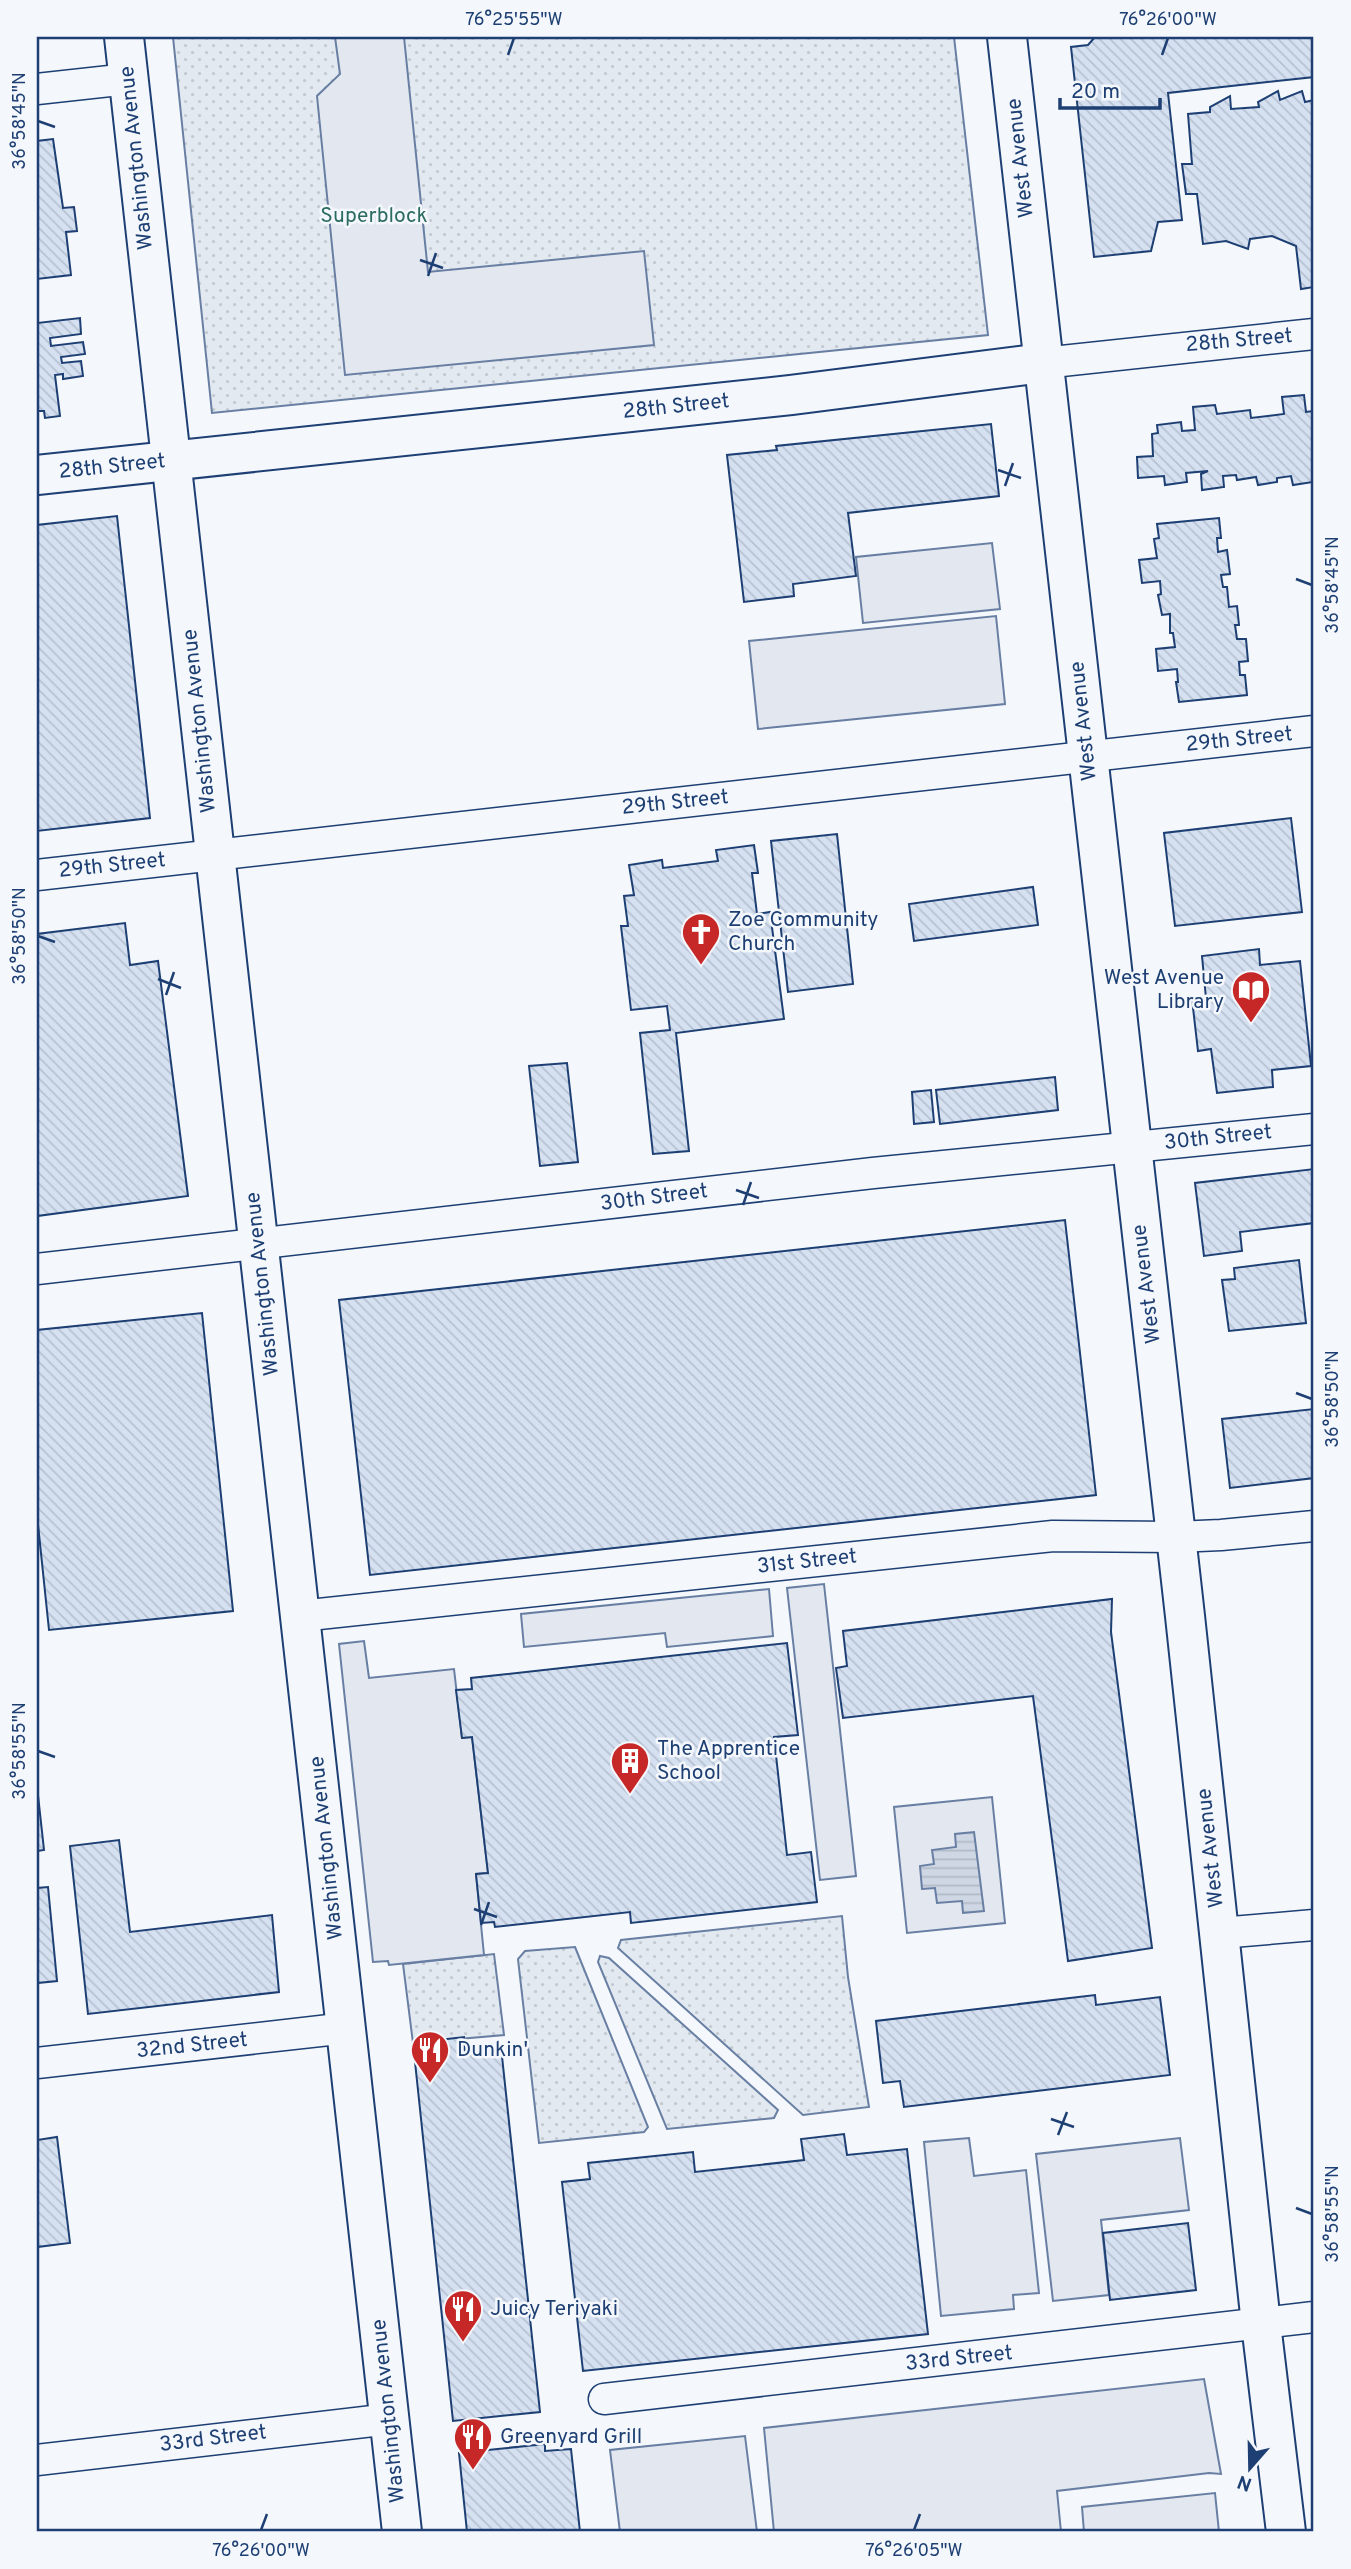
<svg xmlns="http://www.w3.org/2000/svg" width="1351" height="2569" font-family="Overpass,sans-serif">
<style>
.grass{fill:url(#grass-dots);stroke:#687fa3;stroke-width:2}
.parking{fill:#e3e8f0;stroke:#687fa3;stroke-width:2}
.water{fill:url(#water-rules);stroke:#687fa3;stroke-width:2}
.building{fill:url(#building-back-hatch);stroke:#1d3f73;stroke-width:2}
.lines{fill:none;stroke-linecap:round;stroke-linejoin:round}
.street-casing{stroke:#1d3f73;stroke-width:33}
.secondary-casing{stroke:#1d3f73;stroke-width:42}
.street{stroke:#f4f7fb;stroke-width:30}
.secondary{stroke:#f4f7fb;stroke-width:38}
.ticks{fill:none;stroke:#1d3f73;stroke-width:2.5}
.labels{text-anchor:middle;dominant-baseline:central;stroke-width:5;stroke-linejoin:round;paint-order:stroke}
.street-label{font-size:21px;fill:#1d3f73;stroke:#f4f7fb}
.park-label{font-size:21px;fill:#2c6c60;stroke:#f4f7fb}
.poi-label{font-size:21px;fill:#1d3f73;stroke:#f4f7fb;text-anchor:start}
.neatline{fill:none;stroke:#1d3f73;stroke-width:2.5}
.ticks-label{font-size:18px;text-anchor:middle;fill:#1d3f73}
</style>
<defs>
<pattern id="grass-dots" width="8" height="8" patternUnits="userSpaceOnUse" patternTransform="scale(1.75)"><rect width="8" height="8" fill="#e3e9f0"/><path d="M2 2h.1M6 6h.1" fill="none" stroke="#c2c9d1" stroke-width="1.8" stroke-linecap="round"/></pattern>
<pattern id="water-rules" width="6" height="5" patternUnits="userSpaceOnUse" patternTransform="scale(1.75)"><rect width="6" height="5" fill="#cfd7e4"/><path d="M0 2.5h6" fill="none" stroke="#b1bac7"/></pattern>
<pattern id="building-back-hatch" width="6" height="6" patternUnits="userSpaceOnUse" patternTransform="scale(1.75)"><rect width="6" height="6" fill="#d5e0f0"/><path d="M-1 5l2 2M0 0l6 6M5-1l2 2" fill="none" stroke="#b6c1d1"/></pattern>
</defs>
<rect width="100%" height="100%" fill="#f4f7fb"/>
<g class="grass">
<path d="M 173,37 L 954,37 L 988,335 L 212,413 Z"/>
<path d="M 842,1916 L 848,1977 L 869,2107 L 803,2115 L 618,1948 L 621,1940 Z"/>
<path d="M 575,1947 L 648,2127 L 644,2132 L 539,2143 L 518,1959 L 525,1951 Z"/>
<path d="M 494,1954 L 504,2035 L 413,2043 L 403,1964 Z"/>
<path d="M 600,1956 L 609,1958 L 778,2110 L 774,2118 L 667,2129 L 598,1962 Z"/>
</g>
<g class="parking">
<path d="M 335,37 L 404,37 L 428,272 L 644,251 L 654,345 L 345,375 L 317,96 L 340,74 Z"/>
<path d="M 992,543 L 1000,609 L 863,623 L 856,557 Z"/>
<path d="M 996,616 L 1005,704 L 758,729 L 749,641 Z"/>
<path d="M 824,1584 L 856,1876 L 820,1880 L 787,1588 Z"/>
<path d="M 769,1589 L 773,1636 L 667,1647 L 665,1633 L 524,1647 L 521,1614 Z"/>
<path d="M 364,1641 L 369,1678 L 454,1669 L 462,1738 L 472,1737 L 488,1873 L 476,1874 L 484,1955 L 389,1965 L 388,1961 L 373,1962 L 339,1644 Z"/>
<path d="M 992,1797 L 1005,1923 L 907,1933 L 894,1807 Z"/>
<path d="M 969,2138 L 974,2176 L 1026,2170 L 1039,2293 L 1013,2295 L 1014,2309 L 941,2316 L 924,2142 Z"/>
<path d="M 1180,2138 L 1189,2210 L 1101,2220 L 1109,2295 L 1053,2301 L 1036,2154 Z"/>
<path d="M 1204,2379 L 1221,2474 L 1209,2473 L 1057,2491 L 1061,2532 L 774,2532 L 764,2428 Z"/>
<path d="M 745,2436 L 757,2532 L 620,2532 L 610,2450 Z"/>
<path d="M 1215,2493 L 1219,2532 L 1084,2532 L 1082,2507 Z"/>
</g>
<path class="water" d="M 974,1832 L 984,1911 L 963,1913 L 962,1901 L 937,1903 L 935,1888 L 922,1889 L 920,1866 L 934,1864 L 932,1850 L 956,1847 L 955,1834 Z"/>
<g class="building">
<path d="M 1095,37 L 1314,37 L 1314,77 L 1168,93 L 1182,220 L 1158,222 L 1151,251 L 1094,257 L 1071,47 L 1088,45 Z"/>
<path d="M 1278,91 L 1280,100 L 1302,91 L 1305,102 L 1314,100 L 1314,287 L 1301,289 L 1296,246 L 1272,236 L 1250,239 L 1248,249 L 1226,241 L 1203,244 L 1197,194 L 1186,194 L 1182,164 L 1192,164 L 1188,114 L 1210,112 L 1210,107 L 1230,96 L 1231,109 L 1259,107 L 1258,102 Z"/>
<path d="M 53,139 L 63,208 L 74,207 L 77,231 L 66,232 L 71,275 L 37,279 L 37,141 Z"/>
<path d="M 37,305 L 38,323 L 80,318 L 81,334 L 50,338 L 51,346 L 83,342 L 85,354 L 61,357 L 62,363 L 81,361 L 83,376 L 63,379 L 63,374 L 55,375 L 60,416 L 45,418 L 44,411 L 37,411 Z"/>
<path d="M 1304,395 L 1306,412 L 1314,411 L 1313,482 L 1293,485 L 1291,476 L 1277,478 L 1277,482 L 1258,485 L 1256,477 L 1237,480 L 1236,475 L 1223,476 L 1224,487 L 1202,490 L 1201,474 L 1208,471 L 1186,473 L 1187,482 L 1165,485 L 1164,476 L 1138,478 L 1137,457 L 1153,456 L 1152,434 L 1158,433 L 1157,425 L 1181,422 L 1182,431 L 1195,430 L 1193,407 L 1215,405 L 1217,414 L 1250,410 L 1251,418 L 1284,414 L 1282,397 Z"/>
<path d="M 991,424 L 999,496 L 848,513 L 856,576 L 793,584 L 794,596 L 744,602 L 727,455 L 777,450 L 776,446 Z"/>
<path d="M 117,516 L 150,818 L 37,831 L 37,525 Z"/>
<path d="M 1219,518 L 1221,538 L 1217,538 L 1218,552 L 1227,550 L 1230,574 L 1221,575 L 1223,587 L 1227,587 L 1229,607 L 1237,606 L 1239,625 L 1235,625 L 1237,639 L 1246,639 L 1248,661 L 1239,662 L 1240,675 L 1245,675 L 1247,695 L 1179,702 L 1176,682 L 1178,682 L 1177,669 L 1158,671 L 1156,649 L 1175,647 L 1173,633 L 1170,633 L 1170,614 L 1162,615 L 1158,595 L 1161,594 L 1160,581 L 1142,583 L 1139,560 L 1157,558 L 1154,539 L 1159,538 L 1157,524 Z"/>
<path d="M 1291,818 L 1302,912 L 1175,926 L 1164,833 Z"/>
<path d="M 837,834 L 853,984 L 788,992 L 771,841 Z"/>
<path d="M 754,845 L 758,873 L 752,873 L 757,914 L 770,912 L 784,1019 L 676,1033 L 689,1151 L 653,1154 L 640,1033 L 670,1030 L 667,1006 L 631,1010 L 621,926 L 628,926 L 624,896 L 634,895 L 629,865 L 662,860 L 663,868 L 718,861 L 716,850 Z"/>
<path d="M 1033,887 L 1038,925 L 914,941 L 909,904 Z"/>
<path d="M 125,923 L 130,965 L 158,961 L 188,1196 L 37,1216 L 37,934 Z"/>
<path d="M 1259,949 L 1260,965 L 1300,961 L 1311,1066 L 1272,1070 L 1273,1087 L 1217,1093 L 1211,1049 L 1198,1051 L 1192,999 L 1206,998 L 1202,956 Z"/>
<path d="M 567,1063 L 578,1162 L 540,1166 L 529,1066 Z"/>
<path d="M 1055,1077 L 1058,1110 L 940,1124 L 936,1090 Z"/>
<path d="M 931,1090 L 934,1122 L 914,1124 L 912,1092 Z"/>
<path d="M 1314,1169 L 1314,1223 L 1240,1232 L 1242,1251 L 1204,1256 L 1195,1183 Z"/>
<path d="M 1065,1220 L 1096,1495 L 370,1575 L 339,1300 Z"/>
<path d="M 1299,1260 L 1306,1323 L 1229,1331 L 1222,1280 L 1235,1279 L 1234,1268 Z"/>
<path d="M 202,1313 L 233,1611 L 49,1630 L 37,1515 L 37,1330 Z"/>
<path d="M 1314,1409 L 1314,1478 L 1230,1488 L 1222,1419 Z"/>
<path d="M 1112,1599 L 1111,1632 L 1152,1948 L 1068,1961 L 1033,1696 L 843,1718 L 836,1668 L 847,1666 L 843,1631 Z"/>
<path d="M 787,1643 L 798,1735 L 774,1737 L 787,1855 L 811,1852 L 817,1902 L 631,1923 L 630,1912 L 495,1927 L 494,1922 L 481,1923 L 476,1874 L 488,1873 L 472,1737 L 462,1738 L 456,1690 L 472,1689 L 471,1678 Z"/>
<path d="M 37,1786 L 44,1850 L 37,1851 Z"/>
<path d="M 119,1840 L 130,1932 L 272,1915 L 279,1992 L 88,2014 L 70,1846 Z"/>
<path d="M 48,1887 L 57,1981 L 38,1983 L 37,1987 L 37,1888 Z"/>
<path d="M 1095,1995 L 1096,2005 L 1160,1997 L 1170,2075 L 904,2107 L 900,2081 L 883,2083 L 876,2021 Z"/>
<path d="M 464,2037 L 465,2051 L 501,2047 L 540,2412 L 453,2421 L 413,2043 Z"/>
<path d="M 844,2134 L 847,2155 L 907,2149 L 928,2334 L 583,2371 L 562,2182 L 590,2179 L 588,2163 L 693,2152 L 695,2172 L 804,2160 L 801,2139 Z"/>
<path d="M 57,2137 L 70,2243 L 37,2247 L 37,2140 Z"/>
<path d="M 1188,2223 L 1196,2290 L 1110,2300 L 1103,2233 Z"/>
<path d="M 545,2444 L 545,2451 L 571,2449 L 580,2532 L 467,2532 L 459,2453 Z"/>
</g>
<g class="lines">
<g class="street-casing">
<g id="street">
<path d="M 37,89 L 128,79"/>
<path d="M 1043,363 L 1314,334"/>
<path d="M 37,875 L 1314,731"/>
<path d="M 37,1269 L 873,1173 L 1314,1129"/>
<path d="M 300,1616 L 1053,1536 L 1176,1537 L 1221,1535 L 1314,1526"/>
<path d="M 1220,1933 L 1314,1925"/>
<path d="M 37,2063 L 347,2028"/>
<path d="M 604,2399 L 1314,2317"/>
<path d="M 37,2460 L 390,2419"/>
</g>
</g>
<g class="secondary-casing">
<g id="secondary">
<path d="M 124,37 L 402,2532"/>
<path d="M 1007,37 L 1185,1616 L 1261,2324 L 1286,2532"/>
<path d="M 37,475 L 791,395 L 1043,363"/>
</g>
</g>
<use href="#street" class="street"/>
<use href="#secondary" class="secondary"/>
</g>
<path class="ticks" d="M 508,55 L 514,38M 1162,55 L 1168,38M 38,121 L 55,127M 420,260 L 443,268M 428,276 L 436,253M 998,470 L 1021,478M 1005,486 L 1013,463M 1296,579 L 1312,585M 38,936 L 55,942M 158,979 L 181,988M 166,995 L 174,972M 736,1190 L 759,1198M 743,1205 L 751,1182M 1296,1393 L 1312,1399M 38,1751 L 55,1757M 474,1909 L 497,1917M 481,1925 L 489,1902M 1051,2119 L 1074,2127M 1058,2135 L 1067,2112M 1296,2208 L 1312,2214M 261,2530 L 267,2514M 914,2530 L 920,2514"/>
<defs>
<g id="church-pin" transform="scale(2.0125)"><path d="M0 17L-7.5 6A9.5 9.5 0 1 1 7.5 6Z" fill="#c62828" stroke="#f4f7fb"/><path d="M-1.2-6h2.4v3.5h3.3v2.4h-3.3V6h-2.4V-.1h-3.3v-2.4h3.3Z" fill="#fff"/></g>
<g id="library-pin" transform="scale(2.0125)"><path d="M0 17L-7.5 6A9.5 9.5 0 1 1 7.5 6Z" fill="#c62828" stroke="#f4f7fb"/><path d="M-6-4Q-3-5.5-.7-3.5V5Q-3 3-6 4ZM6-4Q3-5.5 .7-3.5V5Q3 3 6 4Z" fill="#fff"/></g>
<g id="building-pin" transform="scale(2.0125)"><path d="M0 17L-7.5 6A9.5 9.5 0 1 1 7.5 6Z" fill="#c62828" stroke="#f4f7fb"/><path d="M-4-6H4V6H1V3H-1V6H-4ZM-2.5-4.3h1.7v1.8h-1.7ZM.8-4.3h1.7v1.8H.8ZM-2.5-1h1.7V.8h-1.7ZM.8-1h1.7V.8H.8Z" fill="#fff"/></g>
<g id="restaurant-pin" transform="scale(2.0125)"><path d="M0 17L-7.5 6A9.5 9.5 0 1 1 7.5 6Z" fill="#c62828" stroke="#f4f7fb"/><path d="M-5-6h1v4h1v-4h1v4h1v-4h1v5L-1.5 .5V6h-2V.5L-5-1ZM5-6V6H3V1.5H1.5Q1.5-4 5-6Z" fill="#fff"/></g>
</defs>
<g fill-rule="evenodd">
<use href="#church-pin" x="701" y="932"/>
<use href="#library-pin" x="1251" y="990"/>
<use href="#building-pin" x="630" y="1761"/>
<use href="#restaurant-pin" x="430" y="2050"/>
<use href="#restaurant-pin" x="463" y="2309"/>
<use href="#restaurant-pin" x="473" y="2437"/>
</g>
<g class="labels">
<g class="street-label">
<text transform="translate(137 158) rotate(-96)">Washington Avenue</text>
<text transform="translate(1021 158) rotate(-96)">West Avenue</text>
<text transform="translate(1239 341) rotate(-5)">28th Street</text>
<text transform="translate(676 407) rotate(-6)">28th Street</text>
<text transform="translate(112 467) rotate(-6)">28th Street</text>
<text transform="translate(200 721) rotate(-96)">Washington Avenue</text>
<text transform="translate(1084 721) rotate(-96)">West Avenue</text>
<text transform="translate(1239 740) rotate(-6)">29th Street</text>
<text transform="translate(675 803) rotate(-6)">29th Street</text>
<text transform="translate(112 866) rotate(-6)">29th Street</text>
<text transform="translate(1218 1138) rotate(-6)">30th Street</text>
<text transform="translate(654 1198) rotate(-7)">30th Street</text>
<text transform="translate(263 1284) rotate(-96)">Washington Avenue</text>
<text transform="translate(1147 1284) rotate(-97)">West Avenue</text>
<text transform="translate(807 1562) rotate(-6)">31st Street</text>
<text transform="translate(327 1848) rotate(-96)">Washington Avenue</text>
<text transform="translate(1211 1848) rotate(-96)">West Avenue</text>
<text transform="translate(192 2046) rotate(-6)">32nd Street</text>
<text transform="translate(959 2359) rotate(-6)">33rd Street</text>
<text transform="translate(389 2411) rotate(-96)">Washington Avenue</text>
<text transform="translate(213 2439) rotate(-7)">33rd Street</text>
</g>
<g class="park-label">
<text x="374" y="216">Superblock</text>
</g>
<g class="poi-label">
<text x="728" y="920">Zoe Community<tspan x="728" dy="24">Church</tspan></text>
<text x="1224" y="978" text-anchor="end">West Avenue<tspan x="1224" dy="24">Library</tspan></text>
<text x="657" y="1749">The Apprentice<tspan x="657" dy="24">School</tspan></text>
<text x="457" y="2050">Dunkin'</text>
<text x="490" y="2309">Juicy Teriyaki</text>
<text x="500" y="2437">Greenyard Grill</text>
</g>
</g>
<rect width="1351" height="2569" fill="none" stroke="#f4f7fb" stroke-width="77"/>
<g transform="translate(1250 2468) rotate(200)" stroke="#f4f7fb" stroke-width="5" paint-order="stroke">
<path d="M0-5L12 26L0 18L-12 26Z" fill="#1d3f73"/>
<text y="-10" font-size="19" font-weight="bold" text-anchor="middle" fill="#1d3f73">N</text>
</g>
<path d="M1060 98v10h100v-10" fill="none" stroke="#1d3f73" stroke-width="3.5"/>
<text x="1071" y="98" font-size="21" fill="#1d3f73" stroke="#f4f7fb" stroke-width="5" paint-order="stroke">20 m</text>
<rect x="38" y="38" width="1274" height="2492" class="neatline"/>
<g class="ticks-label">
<text x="514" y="25">76°25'55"W</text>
<text x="1168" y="25">76°26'00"W</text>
<text transform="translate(19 121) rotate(-90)" y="6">36°58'45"N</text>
<text transform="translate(1332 585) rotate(-90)" y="6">36°58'45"N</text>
<text transform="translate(19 936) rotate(-90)" y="6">36°58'50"N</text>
<text transform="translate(1332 1399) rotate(-90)" y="6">36°58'50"N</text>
<text transform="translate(19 1751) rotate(-90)" y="6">36°58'55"N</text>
<text transform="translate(1332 2214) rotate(-90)" y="6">36°58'55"N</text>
<text x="261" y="2556">76°26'00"W</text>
<text x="914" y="2556">76°26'05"W</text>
</g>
</svg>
